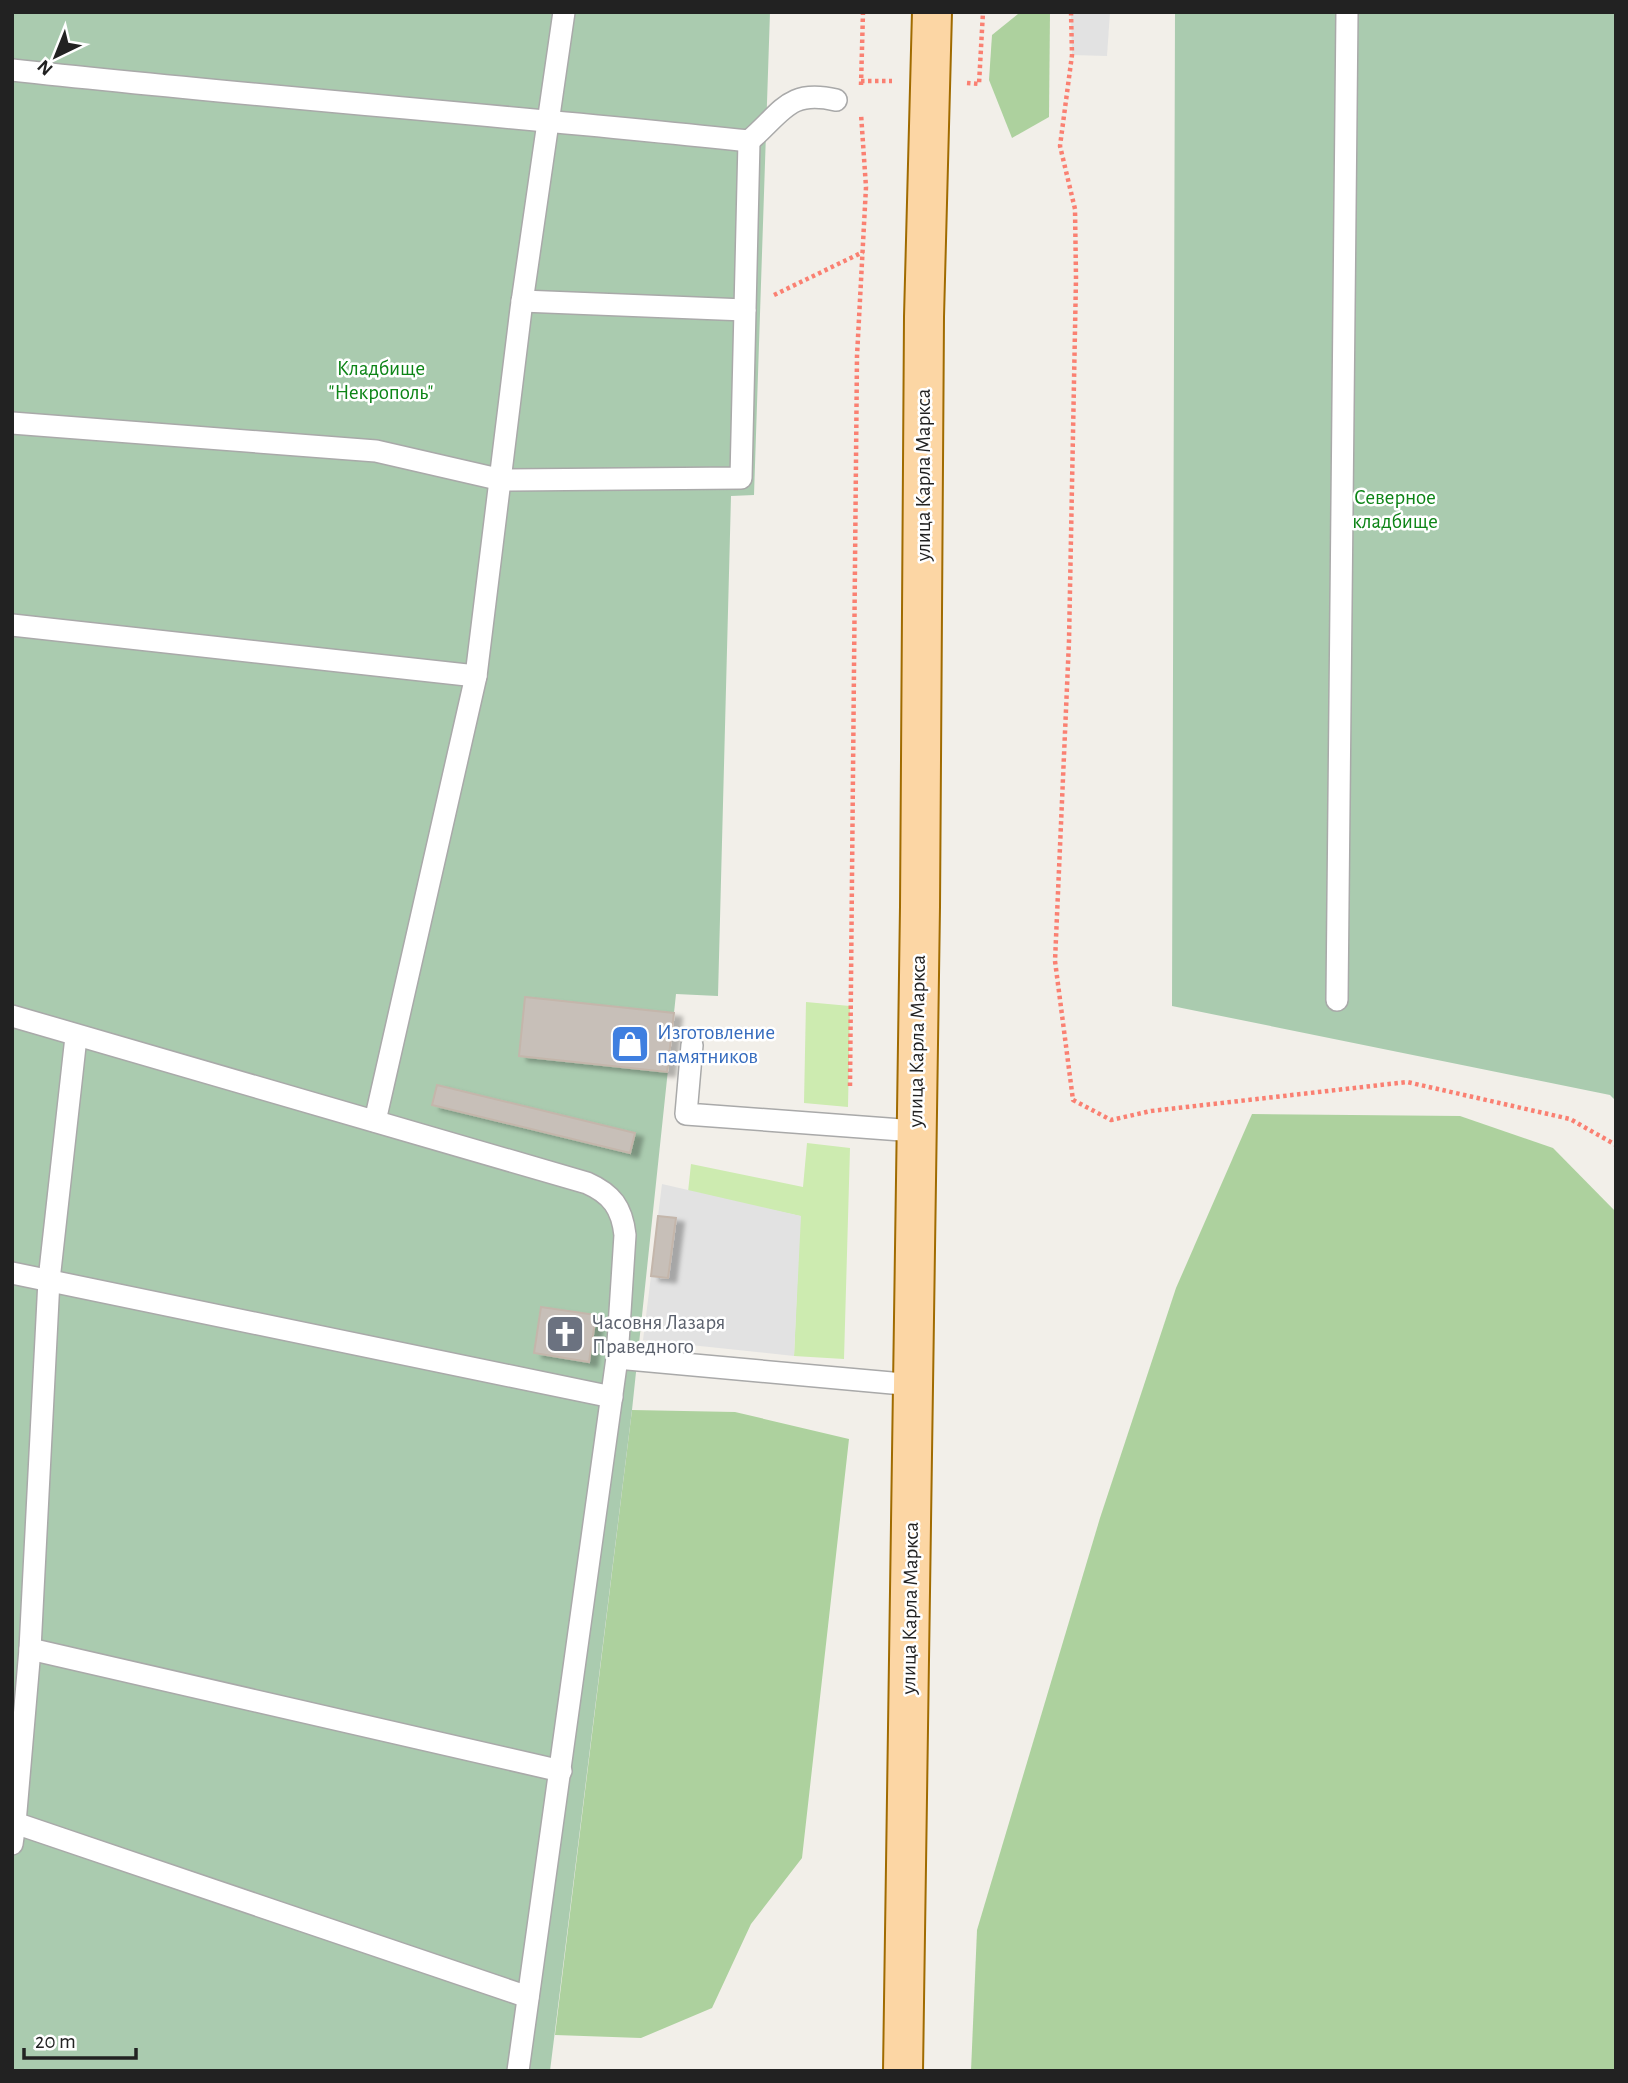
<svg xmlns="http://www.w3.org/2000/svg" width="1628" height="2083" font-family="'Alegreya Sans',sans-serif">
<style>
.grass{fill:#cdebb0}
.forest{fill:#add19e}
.cemetery{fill:#aacbaf}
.parking{fill:#e2e2e2}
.building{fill:#c7bfb8;stroke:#c4b6ab;stroke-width:2;filter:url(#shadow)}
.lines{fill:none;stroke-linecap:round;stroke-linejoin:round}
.lane-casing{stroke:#a9a9a9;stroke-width:24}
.primary-casing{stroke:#a06b00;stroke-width:42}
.path{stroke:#fa8072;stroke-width:4.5;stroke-dasharray:3.5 3.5;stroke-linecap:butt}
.lane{stroke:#fff;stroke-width:21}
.primary{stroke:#fcd6a4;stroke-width:38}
.labels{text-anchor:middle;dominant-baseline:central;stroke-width:5;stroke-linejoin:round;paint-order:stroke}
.park-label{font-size:21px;fill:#0c8416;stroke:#fff}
.street-label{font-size:21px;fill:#222;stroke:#fff}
.shop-label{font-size:21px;fill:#366cbe;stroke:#fff;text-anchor:start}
.worship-label{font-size:21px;fill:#5b616d;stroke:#fff;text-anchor:start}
</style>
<defs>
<filter id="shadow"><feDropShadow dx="8" dy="4.5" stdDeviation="2" flood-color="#0004"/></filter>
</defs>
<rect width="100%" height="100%" fill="#f2efe9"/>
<g class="grass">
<path d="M 806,1002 L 850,1006 L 848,1107 L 804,1103 Z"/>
<path d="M 807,1143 L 850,1148 L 844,1359 L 794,1356 L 800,1216 L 688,1192 L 691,1164 L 803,1187 Z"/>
</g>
<g class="forest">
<path d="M 1026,12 L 1050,12 L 1049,117 L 1012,138 L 989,80 L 992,35 L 1018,14 Z"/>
<path d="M 1252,1114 L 1460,1116 L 1553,1148 L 1616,1212 L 1616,2071 L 971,2071 L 977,1930 L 1100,1518 L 1176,1288 Z"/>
<path d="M 632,1410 L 735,1412 L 849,1439 L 802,1858 L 751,1924 L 712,2008 L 641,2038 L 555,2035 Z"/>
</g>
<g class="cemetery">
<path d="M 12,12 L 770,12 L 754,495 L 731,496 L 718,996 L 676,994 L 632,1410 L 550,2071 L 12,2071 Z"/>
<path d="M 1175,12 L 1616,12 L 1616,1101 L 1610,1095 L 1172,1006 Z"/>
</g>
<g class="parking">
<path d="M 1071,12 L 1110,12 L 1107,56 L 1072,55 Z"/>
<path d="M 662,1184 L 801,1216 L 794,1356 L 643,1340 L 651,1276 L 668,1278 L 676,1218 L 658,1216 Z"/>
</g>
<g class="building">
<path d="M 525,997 L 674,1013 L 667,1072 L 519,1056 Z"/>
<path d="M 437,1085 L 635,1133 L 630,1153 L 432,1105 Z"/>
<path d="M 658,1216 L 676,1218 L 668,1278 L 651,1276 Z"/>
<path d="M 541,1307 L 596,1315 L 589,1362 L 534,1353 Z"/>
</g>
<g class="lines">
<g class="lane-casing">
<g id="lane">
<path d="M 12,70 C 258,97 504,115 749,141 C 783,112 788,89 836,100"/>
<path d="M 522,301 L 745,310"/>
<path d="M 12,423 L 376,451 L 502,480 L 741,478 L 749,141"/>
<path d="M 12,625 L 476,676"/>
<path d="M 1337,1000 L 1347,12"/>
<path d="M 12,1016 L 587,1183 C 612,1194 622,1208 625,1235 L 617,1358 L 518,2071"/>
<path d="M 76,1037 L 49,1280 L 30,1649 L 15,1823 L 528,1997"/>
<path d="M 692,1045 L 686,1114 L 915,1131"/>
<path d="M 375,1121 L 476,676 L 521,309 L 564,12"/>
<path d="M 12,1273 L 612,1397"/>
<path d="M 617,1358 L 914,1385"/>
<path d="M 30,1649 L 561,1771"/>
<path d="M 12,1844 L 15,1823"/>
</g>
</g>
<g class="primary-casing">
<path id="primary" d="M 903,2071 L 920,907 L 924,317 L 932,12"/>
</g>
<g class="path">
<path d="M 1071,12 L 1072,55 L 1060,146 L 1075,209 L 1076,278 L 1069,641 L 1055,961 L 1073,1100 L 1111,1120 L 1151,1111 L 1407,1082 L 1570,1119 L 1616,1145"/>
<path d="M 861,81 L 892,81"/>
<path d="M 967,83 L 979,84 L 983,12"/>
<path d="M 861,85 L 863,12"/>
<path d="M 774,295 L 863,252"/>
<path d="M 850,1086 L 857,356 L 866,187 L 861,114"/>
</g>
<use href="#lane" class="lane"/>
<use href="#primary" class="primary"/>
</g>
<defs>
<g id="shop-square" transform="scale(2.0125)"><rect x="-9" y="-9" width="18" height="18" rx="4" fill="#3f7fe0" stroke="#fff"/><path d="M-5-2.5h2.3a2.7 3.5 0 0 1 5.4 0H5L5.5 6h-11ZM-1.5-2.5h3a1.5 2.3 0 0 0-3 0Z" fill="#fff"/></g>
<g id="church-square" transform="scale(2.0125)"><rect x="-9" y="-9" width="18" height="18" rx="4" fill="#6b7280" stroke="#fff"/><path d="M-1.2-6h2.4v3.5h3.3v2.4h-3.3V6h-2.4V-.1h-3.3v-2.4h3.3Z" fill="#fff"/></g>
</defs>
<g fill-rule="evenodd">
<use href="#shop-square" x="630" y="1044"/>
<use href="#church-square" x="565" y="1334"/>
</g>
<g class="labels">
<g class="park-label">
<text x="381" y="368">Кладбище<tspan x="381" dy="24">"Некрополь"</tspan></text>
<text x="1395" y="497">Северное<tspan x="1395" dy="24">кладбище</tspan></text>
</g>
<g class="street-label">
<text transform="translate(923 475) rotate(-90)">улица Карла Маркса</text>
<text transform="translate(917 1041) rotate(-89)">улица Карла Маркса</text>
<text transform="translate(910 1608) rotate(-89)">улица Карла Маркса</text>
</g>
<g class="shop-label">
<text x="657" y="1032">Изготовление<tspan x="657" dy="24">памятников</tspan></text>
</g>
<g class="worship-label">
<text x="592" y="1322">Часовня Лазаря<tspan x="592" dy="24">Праведного</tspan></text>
</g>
</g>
<rect width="1628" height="2083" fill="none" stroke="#222222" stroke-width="28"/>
<g transform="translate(56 56) rotate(223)" stroke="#ffffff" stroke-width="5" paint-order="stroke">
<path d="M0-5L12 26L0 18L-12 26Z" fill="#222222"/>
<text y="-10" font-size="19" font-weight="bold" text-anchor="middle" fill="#222222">N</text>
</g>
<path d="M24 2048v10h112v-10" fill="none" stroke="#222222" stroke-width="3.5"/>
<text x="35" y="2048" font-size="21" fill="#222222" stroke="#ffffff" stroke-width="5" paint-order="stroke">20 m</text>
</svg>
